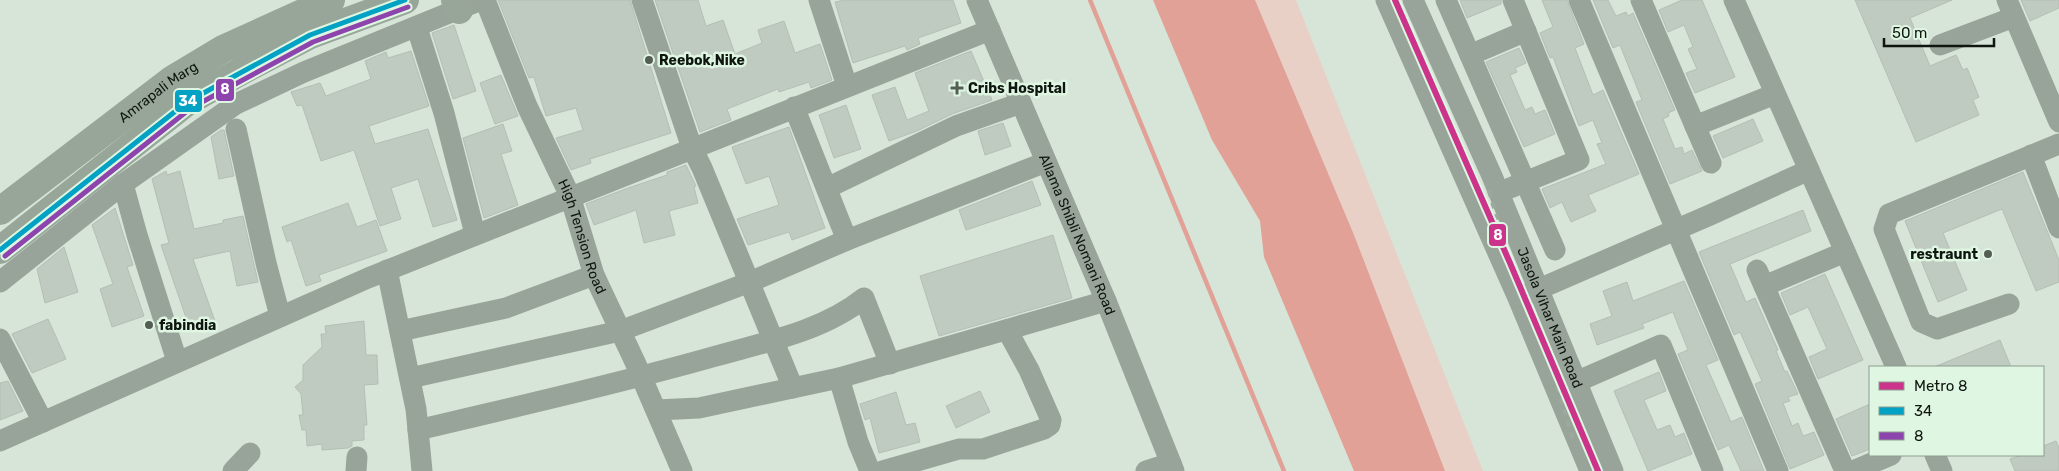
<svg xmlns="http://www.w3.org/2000/svg" width="2059" height="471" font-family="Rubik,sans-serif">
<style>
.green{fill:#e9d0c7}
.water{fill:#e1a196}
.lines{fill:none;stroke-linecap:round;stroke-linejoin:round}
.stream{stroke:#e1a196;stroke-width:4.5}
.building{fill:#bfcac1;stroke:#b4beb5}
.minor{stroke:#98a499;stroke-width:21}
.major{stroke:#97a699;stroke-width:28}
.rail{stroke:#9da89e;stroke-width:4;stroke-dasharray:6 6;stroke-linecap:butt}
.bus-1-casing{stroke:#dff7e2;stroke-width:9}
.bus-2-casing{stroke:#dff7e2;stroke-width:9}
.bus-1{stroke:#01a2c4;stroke-width:5}
.bus-2{stroke:#8e44ad;stroke-width:5}
.metro-1-casing{stroke:#dff7e2;stroke-width:10}
.metro-1{stroke:#cc338b;stroke-width:6}
.poi-dot{fill:#545e55;stroke:#dff7e2;stroke-width:2}
.labels{text-anchor:middle;dominant-baseline:central;stroke-width:5;stroke-linejoin:round;paint-order:stroke}
.poi-label{font-size:14px;font-weight:bold;fill:#0e160f;stroke:#dff7e2;text-anchor:start}
.street-label{font-size:14px;fill:#0e160f;stroke:#dff7e2}
.line-badge{stroke:#dff7e2;stroke-width:2}
.badge-label{font-size:14px;text-anchor:middle;font-weight:bold;fill:#fff}
</style>
<rect width="100%" height="100%" fill="#d7e4d8"/>
<path class="green" d="M 1243,0 L 1296,0 L 1483,471 L 1438,471 Z"/>
<path class="water" d="M 1153,0 L 1255,0 L 1354,235 L 1445,471 L 1354,471 L 1264,257 L 1260,221 L 1212,140 Z"/>
<g class="lines">
<path class="stream" d="M 1090,0 L 1284,471"/>
</g>
<g class="building">
<path d="M 498,0 L 630,0 L 671,133 L 590,159 L 591,163 L 571,170 L 556,138 L 583,130 L 576,108 L 546,116 L 534,77 L 529,78 Z"/>
<path d="M 655,0 L 698,0 L 706,26 L 723,20 L 735,54 L 762,43 L 758,30 L 784,21 L 795,53 L 820,44 L 832,80 L 811,88 L 809,82 L 779,92 L 778,89 L 727,109 L 731,120 L 700,132 Z"/>
<path d="M 845,0 L 953,0 L 961,23 L 918,38 L 920,44 L 907,50 L 905,46 L 853,63 L 835,2 Z"/>
<path d="M 1460,0 L 1501,0 L 1501,4 L 1467,18 Z"/>
<path d="M 1542,0 L 1567,0 L 1584,44 L 1575,48 L 1593,95 L 1603,90 L 1639,174 L 1588,195 L 1596,211 L 1571,222 L 1562,202 L 1550,208 L 1542,189 L 1606,164 L 1597,144 L 1602,143 L 1593,120 L 1579,126 L 1553,57 L 1550,58 L 1540,33 L 1553,27 Z"/>
<path d="M 1593,0 L 1608,0 L 1616,16 L 1626,12 L 1628,16 L 1633,13 L 1675,110 L 1668,113 L 1669,116 L 1663,119 L 1675,149 L 1682,147 L 1684,154 L 1692,150 L 1702,171 L 1670,184 L 1636,102 L 1642,100 L 1620,45 L 1613,48 Z"/>
<path d="M 1682,0 L 1702,0 L 1735,77 L 1695,93 L 1686,73 L 1697,69 L 1688,49 L 1693,47 L 1684,25 L 1668,32 L 1659,10 Z"/>
<path d="M 1855,0 L 1952,0 L 1910,18 L 1930,66 L 1956,55 L 1963,70 L 1967,68 L 1979,97 L 1973,100 L 1979,115 L 1916,142 Z"/>
<path d="M 2021,0 L 2059,0 L 2059,8 L 2030,21 Z"/>
<path d="M 454,25 L 476,91 L 453,99 L 432,33 Z"/>
<path d="M 1519,48 L 1526,63 L 1515,68 L 1517,72 L 1510,75 L 1525,110 L 1532,107 L 1535,114 L 1545,110 L 1555,134 L 1524,147 L 1486,62 Z"/>
<path d="M 411,51 L 429,106 L 369,126 L 375,144 L 428,129 L 457,220 L 433,227 L 418,179 L 391,188 L 401,219 L 380,226 L 354,150 L 321,161 L 302,105 L 297,106 L 291,92 L 320,83 L 326,96 L 371,79 L 365,61 L 386,52 L 388,58 Z"/>
<path d="M 971,51 L 992,100 L 952,114 L 917,131 L 889,141 L 872,95 L 895,87 L 907,120 L 929,111 L 915,73 Z"/>
<path d="M 501,75 L 518,116 L 495,124 L 480,83 Z"/>
<path d="M 846,105 L 861,149 L 834,158 L 819,115 Z"/>
<path d="M 1753,119 L 1763,141 L 1723,158 L 1713,136 Z"/>
<path d="M 1003,123 L 1011,146 L 985,155 L 978,131 Z"/>
<path d="M 503,124 L 512,151 L 501,154 L 518,205 L 484,218 L 463,138 Z"/>
<path d="M 789,127 L 825,228 L 792,240 L 789,232 L 748,245 L 737,219 L 779,205 L 769,176 L 746,184 L 732,147 Z"/>
<path d="M 221,130 L 224,130 L 234,176 L 219,179 L 211,137 Z"/>
<path d="M 686,165 L 696,186 L 694,187 L 698,203 L 669,211 L 675,235 L 644,243 L 636,210 L 594,225 L 586,204 L 628,188 L 667,175 L 667,172 Z"/>
<path d="M 166,171 L 167,175 L 180,171 L 194,229 L 223,223 L 223,220 L 243,216 L 258,282 L 237,286 L 230,251 L 193,259 L 216,324 L 191,332 L 161,245 L 169,243 L 152,179 Z"/>
<path d="M 2023,172 L 2059,260 L 2059,282 L 2036,291 L 2002,209 L 1943,233 L 1967,290 L 1938,302 L 1905,221 Z"/>
<path d="M 1032,181 L 1041,205 L 966,230 L 959,210 Z"/>
<path d="M 348,203 L 357,227 L 376,220 L 387,251 L 319,275 L 321,281 L 306,286 L 291,240 L 287,242 L 282,227 Z"/>
<path d="M 115,208 L 133,265 L 127,267 L 144,316 L 112,327 L 100,289 L 113,284 L 92,225 Z"/>
<path d="M 1803,210 L 1811,231 L 1730,264 L 1746,302 L 1755,298 L 1778,350 L 1776,351 L 1785,372 L 1787,371 L 1798,394 L 1788,397 L 1790,401 L 1783,403 L 1792,426 L 1798,423 L 1803,436 L 1814,432 L 1824,455 L 1790,469 L 1755,384 L 1762,381 L 1740,332 L 1734,335 L 1699,252 Z"/>
<path d="M 1053,235 L 1072,298 L 939,336 L 920,276 Z"/>
<path d="M 64,247 L 78,292 L 45,303 L 37,269 Z"/>
<path d="M 1825,274 L 1863,360 L 1818,379 L 1809,357 L 1827,349 L 1808,307 L 1790,315 L 1781,293 Z"/>
<path d="M 1684,281 L 1718,360 L 1706,365 L 1731,422 L 1742,417 L 1764,471 L 1741,471 L 1729,445 L 1718,450 L 1678,354 L 1688,350 L 1673,312 L 1642,324 L 1644,328 L 1597,345 L 1590,324 L 1612,316 L 1603,291 L 1627,282 L 1633,301 Z"/>
<path d="M 48,319 L 66,359 L 32,373 L 12,334 Z"/>
<path d="M 364,321 L 366,355 L 377,355 L 378,384 L 364,385 L 367,425 L 364,425 L 364,440 L 352,441 L 352,446 L 348,448 L 322,450 L 322,444 L 307,446 L 306,430 L 302,430 L 299,415 L 303,415 L 301,394 L 295,387 L 303,380 L 303,365 L 322,347 L 321,334 L 326,334 L 325,326 Z"/>
<path d="M 2000,340 L 2011,367 L 1934,367 Z"/>
<path d="M 1659,372 L 1666,391 L 1644,400 L 1657,430 L 1670,425 L 1675,437 L 1684,433 L 1692,454 L 1648,471 L 1614,391 Z"/>
<path d="M 8,381 L 23,411 L 0,420 L 0,383 Z"/>
<path d="M 980,391 L 990,412 L 956,428 L 946,406 Z"/>
<path d="M 896,392 L 906,425 L 915,423 L 920,442 L 879,453 L 870,418 L 865,420 L 860,404 Z"/>
<path d="M 1870,404 L 1870,449 L 1852,456 L 1836,419 Z"/>
<path d="M 2056,441 L 2059,448 L 2059,471 L 2015,471 L 2010,459 L 2021,455 L 2043,455 L 2043,446 Z"/>
</g>
<g class="lines">
<g class="minor">
<path id="s1" d="M 485,0 L 527,106 L 570,196 L 594,275 L 635,362 L 682,471"/>
<path d="M 642,0 L 692,148 L 702,168 L 793,388"/>
<path d="M 819,0 L 847,86"/>
<path id="s2" d="M 977,0 L 1106,301 L 1174,471"/>
<path d="M 1386,0 L 1518,298 L 1590,471"/>
<path id="s3" d="M 1413,0 L 1492,176 L 1613,471"/>
<path d="M 1446,0 L 1555,250"/>
<path d="M 1579,0 L 1778,471"/>
<path d="M 1641,0 L 1711,163"/>
<path d="M 1734,0 L 1896,367"/>
<path d="M 2007,0 L 2059,122"/>
<path d="M 417,28 L 444,113 L 475,234"/>
<path d="M 1940,45 L 2014,17"/>
<path d="M 1470,55 L 1526,31"/>
<path d="M 794,107 L 847,240"/>
<path d="M 1695,126 L 1775,94"/>
<path d="M 236,129 L 266,263 L 280,316"/>
<path d="M 2031,155 L 2059,228"/>
<path d="M 123,184 L 137,235 L 177,361"/>
<path d="M 827,188 L 956,126 L 1021,103"/>
<path d="M 1510,188 L 1579,160 L 1513,0"/>
<path d="M 387,270 L 416,409 L 422,471"/>
<path d="M 1757,270 L 1845,471"/>
<path d="M 0,282 L 123,184 L 236,104 L 304,72 L 481,0"/>
<path d="M 1764,286 L 1845,252"/>
<path d="M 1525,295 L 1710,215 L 1809,170"/>
<path d="M 2009,304 L 1937,329 L 1921,322 L 1884,229 L 1889,214 L 2059,144"/>
<path d="M 400,331 L 506,308 L 594,275"/>
<path d="M 0,339 L 43,422"/>
<path d="M 410,378 L 620,331 L 750,282 L 847,240 L 1046,162"/>
<path d="M 839,378 L 858,442 L 870,471"/>
<path d="M 1576,382 L 1661,345 L 1713,471"/>
<path d="M 656,410 L 699,408 L 839,378 L 1106,301"/>
<path d="M 418,430 C 518,406 618,384 716,356 C 766,342 823,331 864,298 L 890,364"/>
<path d="M 0,441 L 368,278 L 990,30"/>
<path d="M 1935,455 L 1942,471"/>
<path d="M 233,471 L 250,453"/>
<path d="M 356,471 L 357,457"/>
<path d="M 882,471 L 959,449 L 983,449 L 1044,429 L 1050,425 L 1051,420 L 1029,370 L 1007,330"/>
<path d="M 1146,471 L 1171,463"/>
<path d="M 1853,471 L 1891,455"/>
</g>
<g class="major">
<path d="M 455,0 L 459,10"/>
<path id="s4" d="M 0,211 L 173,79 L 223,49 L 331,0"/>
<path d="M 0,250 L 187,102 L 236,74 L 310,35 L 405,0"/>
</g>
<g class="rail">
<path d="M 1489,191 L 1510,263"/>
<path d="M 1547,352 L 1573,440"/>
</g>
<g class="bus-1-casing">
<path id="bus-1" d="M 0,250 L 187,102 L 310,35 L 405,0"/>
</g>
<g class="bus-2-casing">
<path id="bus-2" d="M 5,256 L 191,108 L 313,42 L 408,7"/>
</g>
<use href="#bus-1" class="bus-1"/>
<use href="#bus-2" class="bus-2"/>
<g class="metro-1-casing">
<path id="metro-1" d="M 1395,0 L 1510,263 L 1598,471"/>
</g>
<use href="#metro-1" class="metro-1"/>
</g>
<g class="poi-dot">
<circle cx="649" cy="60" r="5"/>
<path d="M954.5 80.5h5v5h5v5h-5v5h-5v-5h-5v-5h5z"/>
<circle cx="1988" cy="254" r="5"/>
<circle cx="149" cy="325" r="5"/>
</g>
<g class="labels">
<g class="poi-label">
<text x="659" y="60">Reebok,Nike</text>
<text x="968" y="88">Cribs Hospital</text>
<text x="1978" y="254" text-anchor="end">restraunt</text>
<text x="159" y="325">fabindia</text>
</g>
<g class="street-label">
<text stroke="none"><textPath href="#s4" startOffset="198">Amrapali Marg</textPath></text>
<text stroke="none"><textPath href="#s2" startOffset="255">Allama Shibli Nomani Road</textPath></text>
<text stroke="none"><textPath href="#s1" startOffset="256">High Tension Road</textPath></text>
<text stroke="none"><textPath href="#s3" startOffset="346">Jasola Vihar Main Road</textPath></text>
</g>
</g>
<g class="line-badge">
<rect x="215" y="78" width="20" height="24" rx="5" fill="#8e44ad"/>
<rect x="174" y="89" width="29" height="24" rx="5" fill="#01a2c4"/>
<rect x="1488" y="223" width="19" height="24" rx="5" fill="#cc338b"/>
</g>
<g class="badge-label">
<text x="225" y="94">8</text>
<text x="188" y="106">34</text>
<text x="1498" y="240">8</text>
</g>
<rect x="1869" y="366" width="175" height="90" fill="#dff7e2" stroke="#8b9d8e"/>
<rect x="1879" y="382" width="25" height="8" fill="#cc338b" stroke="#8b9d8e"/>
<text x="1914" y="391" font-size="15" fill="#0e160f">Metro 8</text>
<rect x="1879" y="407" width="25" height="8" fill="#01a2c4" stroke="#8b9d8e"/>
<text x="1914" y="416" font-size="15" fill="#0e160f">34</text>
<rect x="1879" y="432" width="25" height="8" fill="#8e44ad" stroke="#8b9d8e"/>
<text x="1914" y="441" font-size="15" fill="#0e160f">8</text>
<path d="M1884 38v8h110v-8" fill="none" stroke="#0e160f" stroke-width="2.5"/>
<text x="1892" y="38" font-size="15" fill="#0e160f" stroke="#dff7e2" stroke-width="4" paint-order="stroke">50 m</text>
</svg>
